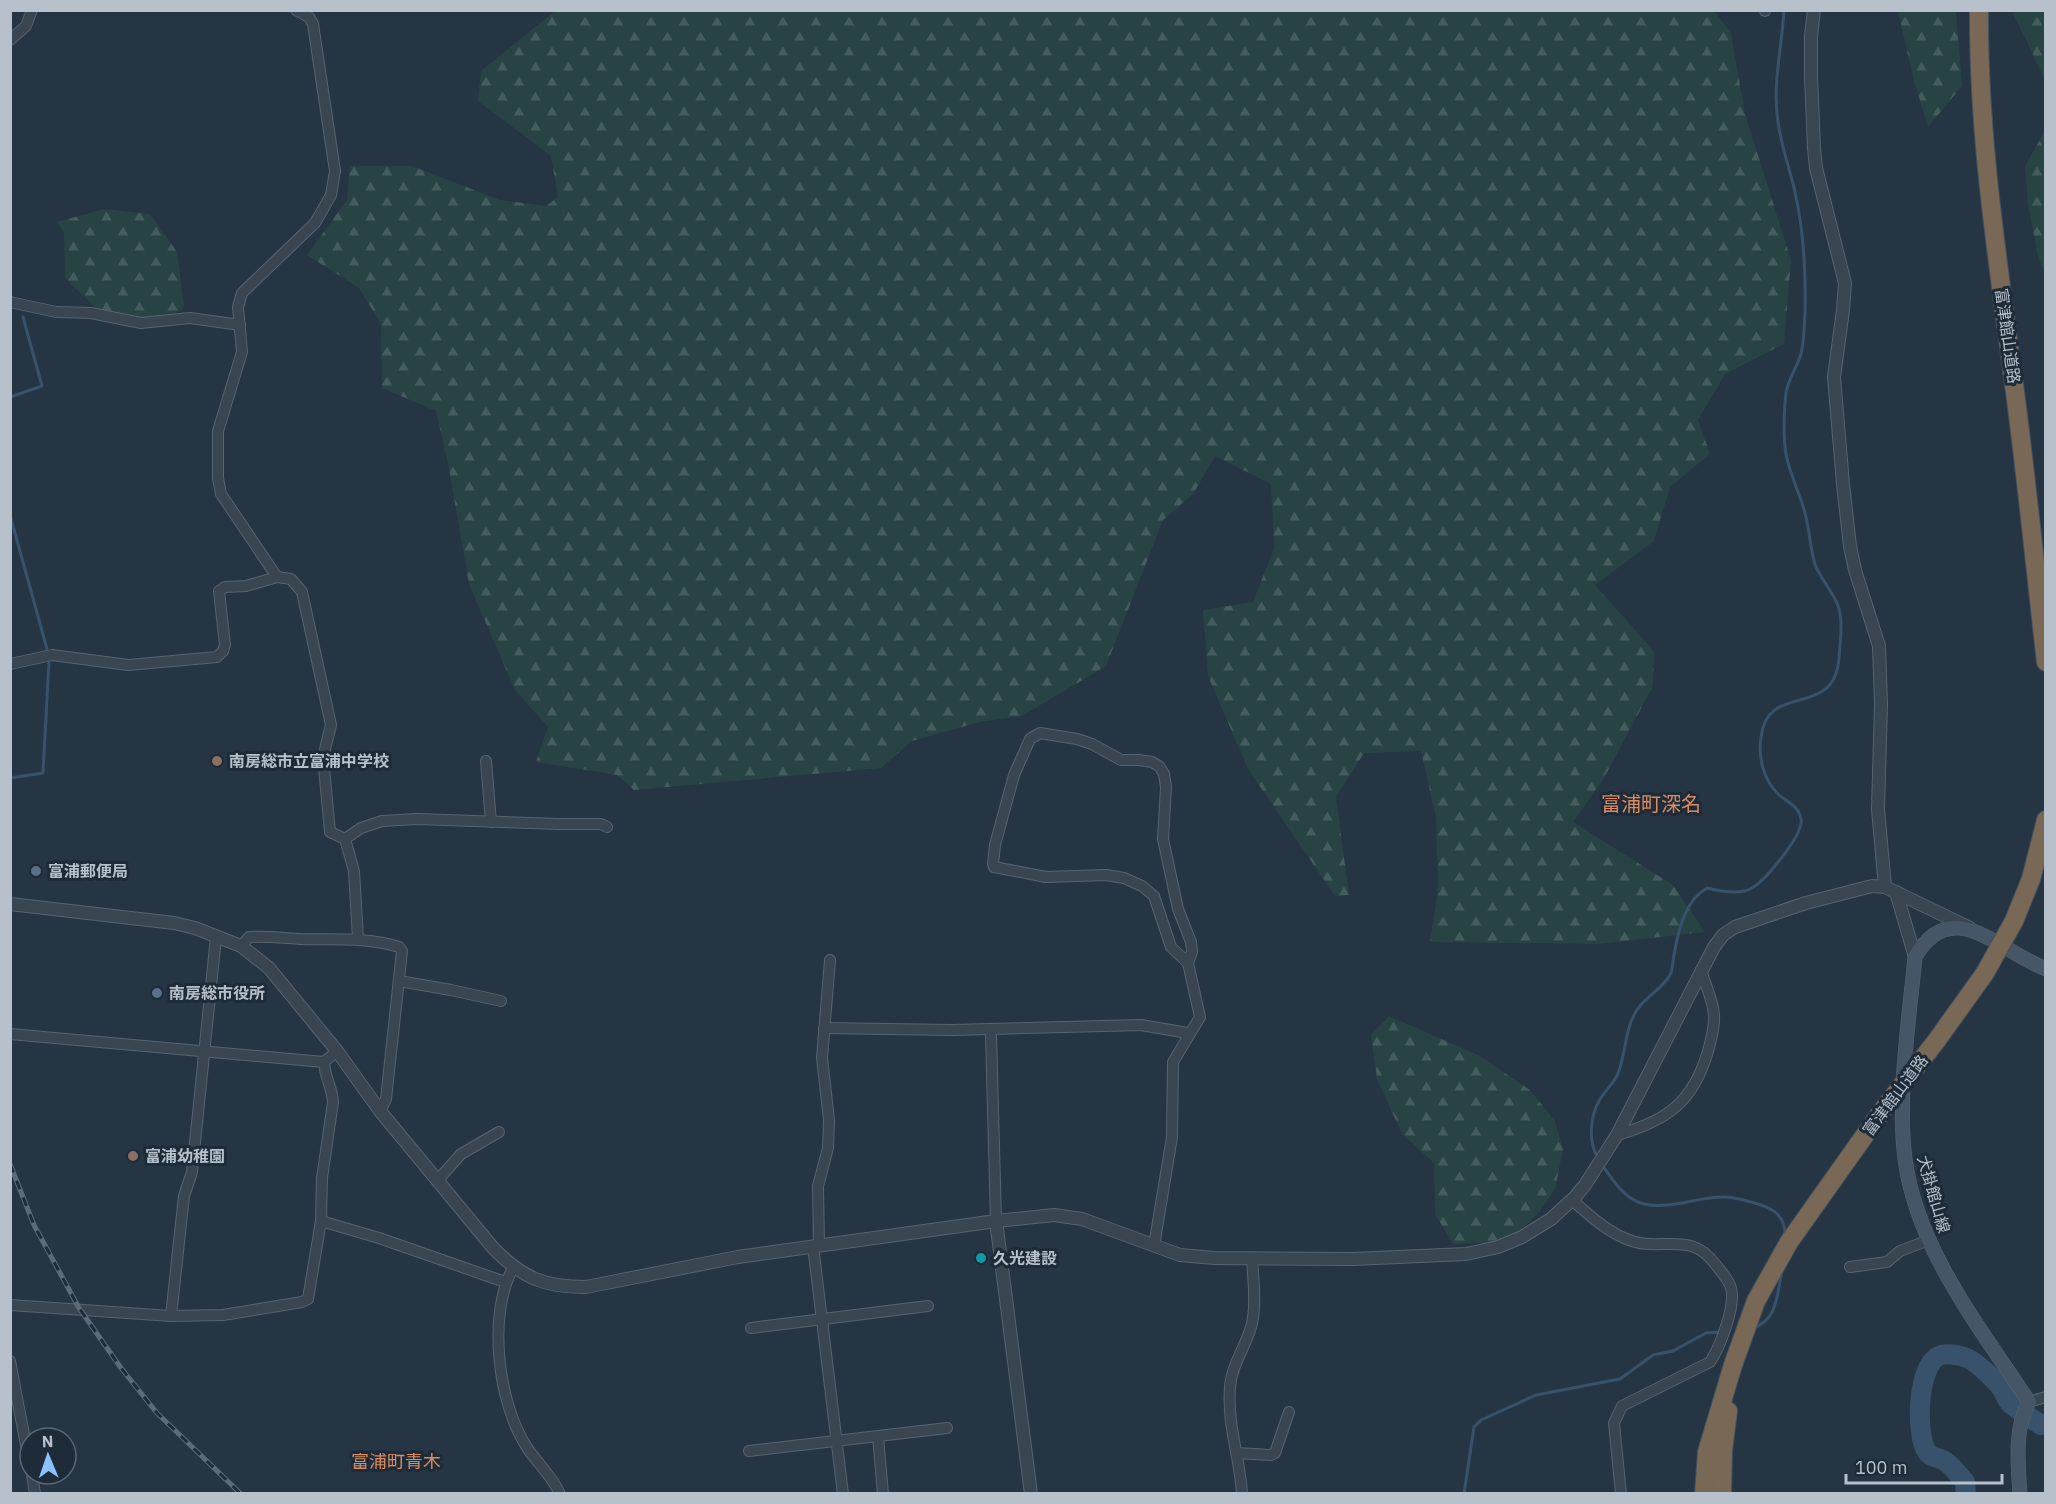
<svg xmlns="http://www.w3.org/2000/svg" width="2056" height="1504" font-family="'IBM Plex Sans','Noto Sans JP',sans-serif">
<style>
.forest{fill:url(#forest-firs)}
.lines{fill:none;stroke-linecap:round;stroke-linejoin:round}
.stream{stroke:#38526b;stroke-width:3}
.river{stroke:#38526b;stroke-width:20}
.minor-casing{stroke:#576470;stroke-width:12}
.tertiary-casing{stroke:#576470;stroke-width:14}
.secondary-casing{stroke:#576470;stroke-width:15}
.motorway-casing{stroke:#44515d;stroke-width:20}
.minor{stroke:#394652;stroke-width:10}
.tertiary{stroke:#394652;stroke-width:12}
.secondary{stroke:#475666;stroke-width:14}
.motorway{stroke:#796856;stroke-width:18}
.rail-casing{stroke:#5b6b79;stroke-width:5}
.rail{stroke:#1e2b38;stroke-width:3;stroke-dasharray:9;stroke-linecap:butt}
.motorway-bridge-casing{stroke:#44515d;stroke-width:20;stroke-linecap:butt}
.motorway-bridge{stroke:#796856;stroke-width:18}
.education-dot{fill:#8d6e63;stroke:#1e2b38;stroke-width:2}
.service-dot{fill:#5c6f8a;stroke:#1e2b38;stroke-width:2}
.culture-dot{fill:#0f9aa8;stroke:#1e2b38;stroke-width:2}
.labels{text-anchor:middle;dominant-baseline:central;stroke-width:6;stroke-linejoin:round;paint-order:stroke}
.street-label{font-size:16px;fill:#b6c1cc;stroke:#1e2b38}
.poi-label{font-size:16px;font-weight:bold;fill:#b6c1cc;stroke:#1e2b38;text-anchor:start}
.neighbourhood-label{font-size:18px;fill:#db8b63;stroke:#1e2b38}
.quarter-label{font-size:20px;fill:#db8b63;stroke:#1e2b38}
</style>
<defs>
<pattern id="forest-firs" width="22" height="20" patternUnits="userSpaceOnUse" patternTransform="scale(1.5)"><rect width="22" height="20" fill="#274344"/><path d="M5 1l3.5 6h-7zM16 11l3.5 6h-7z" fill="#445c5e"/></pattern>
</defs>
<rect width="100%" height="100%" fill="#253543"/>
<g class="forest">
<path d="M 555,11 L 1714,11 L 1731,33 L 1745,114 L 1791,260 L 1784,344 L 1725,374 L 1698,420 L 1710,454 L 1670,487 L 1654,541 L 1595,585 L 1654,651 L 1653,686 L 1604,778 L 1573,822 L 1673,885 L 1705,932 L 1598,944 L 1430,942 L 1438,890 L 1436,818 L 1421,751 L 1364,753 L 1336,797 L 1349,895 L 1335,896 L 1248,769 L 1208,676 L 1203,610 L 1253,602 L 1274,548 L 1271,484 L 1215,456 L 1193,494 L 1163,520 L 1106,666 L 1022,716 L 980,722 L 912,741 L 881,768 L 634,790 L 617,775 L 536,762 L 548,727 L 515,690 L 469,584 L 448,463 L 436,411 L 382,388 L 381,324 L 359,288 L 307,255 L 347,200 L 350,166 L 412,166 L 500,200 L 546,206 L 558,197 L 551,156 L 478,101 L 481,71 Z"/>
<path d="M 1898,11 L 1956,11 L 1962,86 L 1928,127 L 1914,81 Z"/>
<path d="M 2012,11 L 2045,11 L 2045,80 Z"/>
<path d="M 2045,131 L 2045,273 L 2038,256 L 2028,204 L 2025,166 Z"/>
<path d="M 104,209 L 150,214 L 177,252 L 184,307 L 161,325 L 106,318 L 65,278 L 64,233 L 57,222 Z"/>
<path d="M 1389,1016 L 1480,1056 L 1530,1090 L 1555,1121 L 1563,1149 L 1555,1189 L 1540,1211 L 1509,1242 L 1453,1244 L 1435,1214 L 1434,1163 L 1402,1134 L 1377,1079 L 1371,1035 Z"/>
</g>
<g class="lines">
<g class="stream">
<path d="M 10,397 L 42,386 L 23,317"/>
<path d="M 10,515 L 47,649"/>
<path d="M 10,778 L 43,773 L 49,661"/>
<path d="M 1598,1158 C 1588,1142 1590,1117 1599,1101 C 1605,1090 1615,1083 1619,1071 C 1626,1051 1625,1028 1637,1010 C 1646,996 1664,988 1671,973 C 1673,966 1673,957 1675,950 C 1679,927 1686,900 1707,888 C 1719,891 1741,895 1752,888 C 1766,880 1804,834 1801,819 C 1799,806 1787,802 1778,794 C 1763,779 1758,757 1761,737 C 1768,680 1834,721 1839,658 C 1840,642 1844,618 1837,603 C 1831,590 1822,580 1816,567 C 1810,551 1810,533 1806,517 C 1801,495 1790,476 1786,454 C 1783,438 1784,409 1786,393 C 1788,379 1797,367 1801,354 C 1804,342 1804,327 1805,314 C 1806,273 1804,232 1795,192 C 1790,169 1781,146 1778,122 C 1772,84 1782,48 1784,10"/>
<path d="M 1601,1164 C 1613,1179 1623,1199 1644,1204 C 1671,1210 1699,1196 1726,1197 C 1737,1198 1748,1201 1758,1204 C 1774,1209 1785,1216 1785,1235"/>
<path d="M 1753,1328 C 1778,1320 1777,1293 1782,1271"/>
<path d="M 1464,1494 L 1474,1427 L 1481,1420 L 1536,1395 L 1620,1379 L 1653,1355 L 1673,1351 L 1706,1333 L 1720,1332"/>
</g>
<path class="river" d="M 1966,1494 L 1965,1482 C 1959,1475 1951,1464 1943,1460 C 1937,1457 1931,1458 1927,1452 C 1915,1434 1917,1362 1941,1355 C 1947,1353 1958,1355 1964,1357 C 1974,1359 1995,1380 2002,1389 C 2005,1394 2006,1400 2011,1404 C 2020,1412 2031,1418 2041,1425 L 2046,1423"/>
<g class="minor-casing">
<g id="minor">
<path d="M 1765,10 L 1765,11"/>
<path d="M 10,40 L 26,26 L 32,10"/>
<path d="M 10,302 L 56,312 L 91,313 L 141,323 L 190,318 L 240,325"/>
<path d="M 277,577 L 221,494 L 218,478 L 218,431 L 242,352 L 238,307 L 242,293 L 315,223 L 331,195 L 335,171 L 313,24 L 309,17 L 296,10"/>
<path d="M 10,664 L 52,655 L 128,665 L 217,657 L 223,651 L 225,645 L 219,591 L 225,587 L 246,586 L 277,577 L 291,579 L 302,592 L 331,725 L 323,757 L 330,832 L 345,839 L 354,871 L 358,939"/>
<path d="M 486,761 L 491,822"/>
<path d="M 345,839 L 361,828 L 382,821 L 417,819 L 559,824 L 601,824 L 607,827"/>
<path d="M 241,946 L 249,937 C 266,936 283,938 300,939 C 333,940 367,937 399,947 L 402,951 L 386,1099 L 380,1111"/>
<path d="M 399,981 L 451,990 L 501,1001"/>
<path d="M 824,1028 L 952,1030 L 1141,1025 L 1188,1033"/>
<path d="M 10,1034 L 324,1062 L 337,1051"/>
<path d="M 991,1035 L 996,1221"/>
<path d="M 1617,1135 C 1666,1121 1693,1103 1708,1051 C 1711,1040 1715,1027 1714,1015 C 1713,1000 1705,984 1701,970"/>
<path d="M 437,1181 L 461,1154 L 499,1132"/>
<path d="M 1572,1200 C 1588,1214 1604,1229 1624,1238 C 1650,1250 1669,1240 1691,1246 C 1702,1249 1710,1257 1716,1265 C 1721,1272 1729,1280 1731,1288 C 1736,1306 1720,1347 1710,1362 L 1622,1406 L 1614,1423 L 1621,1494"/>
<path d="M 321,1221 L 379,1238 L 505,1282"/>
<path d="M 813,1246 L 843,1494"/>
<path d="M 819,1246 L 818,1186 L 828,1148 L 829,1120 L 822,1058 L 830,960"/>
<path d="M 1154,1246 L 1172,1137 L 1173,1062 L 1200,1017 L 1188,963 L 1192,952 L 1191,942 L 1178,909 L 1163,839 L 1166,787 L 1164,774 L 1159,766 L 1152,762 L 1139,760 L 1121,760 L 1092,744 L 1077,739 L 1040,733 L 1030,739 L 1014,775 L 995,845 L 993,864 L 994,867 L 1046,877 L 1106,875 L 1124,878 L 1142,886 L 1154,896 L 1171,947 L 1188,963"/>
<path d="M 1850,1267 L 1887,1262 L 1900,1251 L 1929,1240"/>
<path d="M 513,1268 C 487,1315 498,1405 528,1449 C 539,1465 552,1476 560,1494"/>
<path d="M 10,1305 L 171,1316 L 223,1315 L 302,1302 L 308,1299 L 321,1221 L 322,1178 L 333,1102 C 332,1086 325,1079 324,1062"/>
<path d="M 171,1316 L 184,1196 L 192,1172 L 216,937"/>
<path d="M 751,1328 L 928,1306"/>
<path d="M 10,1361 L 30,1466"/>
<path d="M 2029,1402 L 2046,1397"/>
<path d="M 878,1437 L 883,1494"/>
<path d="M 749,1451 L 947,1428"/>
<path d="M 1236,1453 L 1271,1455 L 1275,1453 L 1289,1412"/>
<path d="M 32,1474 L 35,1494"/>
<path d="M 1242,1494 C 1240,1458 1227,1425 1230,1388 C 1231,1366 1245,1348 1251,1327 C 1257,1306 1253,1280 1252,1258"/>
</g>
</g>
<g class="tertiary-casing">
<g id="tertiary">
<path d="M 1814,10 L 1811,36 L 1811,76 L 1814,148 L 1816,168 L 1845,283 L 1843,310 L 1834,377 L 1843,484 L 1850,546 L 1855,570 L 1879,646 L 1881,704 L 1878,809 L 1885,887"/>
<path d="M 1896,892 L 1915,957"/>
<path d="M 10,904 L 174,923 L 195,928 L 241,946 L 269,968 L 337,1051 L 380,1111 L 494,1249 C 523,1278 544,1287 586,1287 L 738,1257 L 996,1221 L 1054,1215 L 1082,1219 L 1180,1255 L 1214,1258 L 1353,1259 L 1466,1254 L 1498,1247 L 1522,1237 L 1551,1219 L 1575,1197 L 1585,1185 L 1617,1135 L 1714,947 L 1723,935 L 1735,927 L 1806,903 L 1872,886 L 1885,887 L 1970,928"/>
<path d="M 996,1221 L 1031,1494"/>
</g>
</g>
<g class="secondary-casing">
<path id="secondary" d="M 2020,1494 C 2018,1464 2014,1428 2029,1402 C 1980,1327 1917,1250 1905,1159 C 1897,1097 1909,1020 1915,957 C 1952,893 2000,952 2046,969"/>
</g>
<g class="motorway-casing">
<g id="motorway">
<path d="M 1979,10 C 1978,133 1997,255 2013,377 C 2026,472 2035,567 2046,662"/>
<path d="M 2014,921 L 2031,879 L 2046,820"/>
<path d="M 1937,1040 L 1985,973"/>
<path d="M 1704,1494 L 1707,1452 L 1733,1365 L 1756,1301 L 1789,1242 L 1882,1111"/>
<path d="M 1722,1494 L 1723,1450 L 1728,1411"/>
</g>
</g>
<use href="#minor" class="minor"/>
<use href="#tertiary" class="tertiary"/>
<use href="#secondary" class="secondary"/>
<use href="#motorway" class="motorway"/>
<g class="rail-casing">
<path id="rail" d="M 10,1164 L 34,1225 L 79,1308 L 121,1368 L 157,1413 L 241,1494"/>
</g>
<use href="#rail" class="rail"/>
<g class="motorway-bridge-casing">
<g id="motorway-bridge">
<path d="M 1985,973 L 2014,921"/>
<path d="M 1882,1111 L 1937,1040"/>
</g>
</g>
<use href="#motorway-bridge" class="motorway-bridge"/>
</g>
<g class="education-dot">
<circle cx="217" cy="761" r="6"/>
<circle cx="133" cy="1156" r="6"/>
</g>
<g class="service-dot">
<circle cx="36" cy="871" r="6"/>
<circle cx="157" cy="993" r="6"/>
</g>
<circle class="culture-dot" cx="981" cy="1258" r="6"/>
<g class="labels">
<g class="street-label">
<text transform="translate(2008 336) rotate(82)">富津館山道路</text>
<text transform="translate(1895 1095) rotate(-53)">富津館山道路</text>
<text transform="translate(1934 1194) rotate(74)">犬掛館山線</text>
</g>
<g class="poi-label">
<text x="229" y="761">南房総市立富浦中学校</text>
<text x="48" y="871">富浦郵便局</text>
<text x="169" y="993">南房総市役所</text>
<text x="145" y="1156">富浦幼稚園</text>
<text x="993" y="1258">久光建設</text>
</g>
<g class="neighbourhood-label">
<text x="396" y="1461">富浦町青木</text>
</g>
<g class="quarter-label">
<text x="1651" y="803">富浦町深名</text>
</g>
</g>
<rect width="2056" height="1504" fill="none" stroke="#b6c1cc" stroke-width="24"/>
<g transform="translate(48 1456) rotate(358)"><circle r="28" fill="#1e2b38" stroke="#5b6773" stroke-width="1.5"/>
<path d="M0-4.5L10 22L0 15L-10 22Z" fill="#8bc2fd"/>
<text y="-9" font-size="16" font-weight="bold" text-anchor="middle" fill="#b6c1cc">N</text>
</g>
<path d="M1846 1474v9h156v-9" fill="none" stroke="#b6c1cc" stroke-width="3"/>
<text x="1855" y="1474" font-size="18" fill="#b6c1cc" stroke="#1e2b38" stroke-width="4.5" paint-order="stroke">100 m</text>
</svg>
